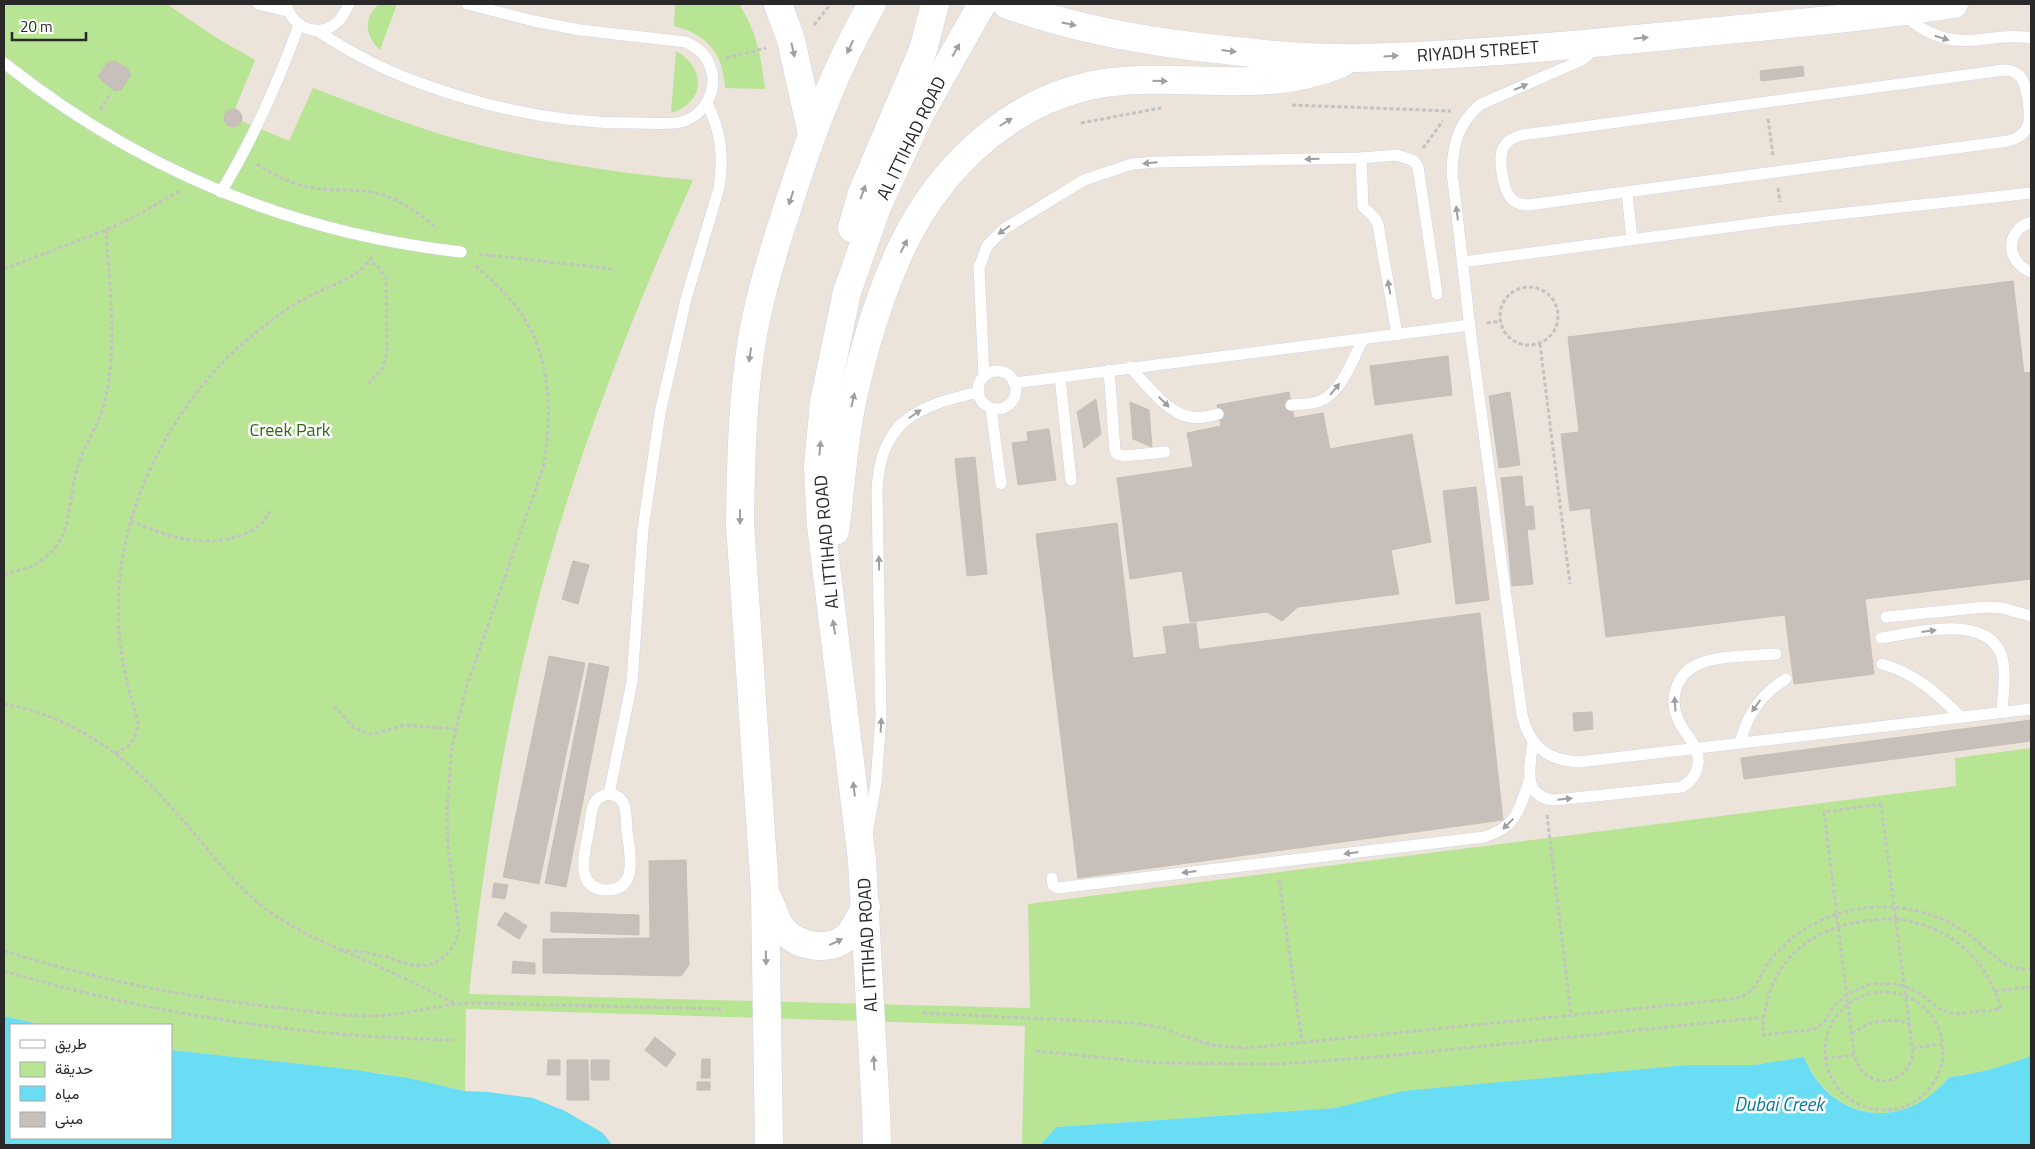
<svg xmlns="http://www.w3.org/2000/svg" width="2035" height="1149" font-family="'Titillium Web',Vazirmatn,sans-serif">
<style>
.green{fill:#b8e594}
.water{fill:#69ddf3}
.building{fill:#c7c0ba;stroke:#c7beb4}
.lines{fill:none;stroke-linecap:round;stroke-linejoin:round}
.lane-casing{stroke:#d0d5e3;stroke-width:12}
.secondary-casing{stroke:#d0d5e3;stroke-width:29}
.path{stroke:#c3c3c3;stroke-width:3;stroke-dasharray:4 2.5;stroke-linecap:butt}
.lane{stroke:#fff;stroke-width:11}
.secondary{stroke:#fff;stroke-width:28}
.oneway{fill:#9f9f9f}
.labels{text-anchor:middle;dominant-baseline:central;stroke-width:5;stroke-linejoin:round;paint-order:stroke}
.street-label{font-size:18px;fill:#292929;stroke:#fff}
.park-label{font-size:18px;fill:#316817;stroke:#fff}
.water-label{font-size:19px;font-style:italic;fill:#087b9e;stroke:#fff}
</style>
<rect width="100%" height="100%" fill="#ece3da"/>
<g class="green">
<path d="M 4,4 L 167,4 L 215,37 L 255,60 L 235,109 L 241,114 L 242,121 L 289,141 L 313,88 C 363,107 413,127 464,141 C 539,161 615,173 693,180 C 641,295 595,410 558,530 C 512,681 486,837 469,994 L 1030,1008 L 1028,904 L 1956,786 L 1955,758 L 2031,748 L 2031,1056 C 2004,1066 1978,1074 1949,1077 C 1904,1133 1832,1122 1804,1057 L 1754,1065 L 1689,1065 L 1368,1101 L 1335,1108 L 1056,1127 L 1040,1145 L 1022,1145 L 1025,1026 L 466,1009 L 465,1091 L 386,1074 L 171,1050 L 171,1025 L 42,1025 L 4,1016 Z"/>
<path d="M 379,4 L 397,4 L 380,50 C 365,36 363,18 379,4 Z"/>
<path d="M 675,4 L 739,4 C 757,32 761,56 765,89 L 725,88 C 723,53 707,34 674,26 Z"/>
<path d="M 676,51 C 707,68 705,103 671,113 Z"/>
</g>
<g class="water">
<path d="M 4,1016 L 42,1025 L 11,1025 L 11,1138 L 171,1138 L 171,1050 L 356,1070 L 408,1078 L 465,1091 L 488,1092 L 533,1098 L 565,1111 L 603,1133 L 612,1145 L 4,1145 Z"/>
<path d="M 2031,1056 L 2031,1145 L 1040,1145 L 1056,1127 L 1335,1108 L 1403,1091 L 1689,1065 L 1754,1065 L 1804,1057 C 1831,1123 1905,1132 1949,1077 C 1978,1074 2003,1066 2031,1056 Z"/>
</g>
<g class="building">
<path d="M 115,61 L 127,68 L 131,75 L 121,90 L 115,91 L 102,81 L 98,76 L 108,62 Z"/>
<path d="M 1803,66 L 1804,76 L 1761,81 L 1760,71 Z"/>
<circle cx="233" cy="118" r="9"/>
<path d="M 2013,281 L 2024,373 L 2031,372 L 2031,579 L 1865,599 L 1874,674 L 1794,684 L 1785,615 L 1606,637 L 1590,508 L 1570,511 L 1561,434 L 1579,432 L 1568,337 Z"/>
<path d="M 1448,356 L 1452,395 L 1375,405 L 1370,366 Z"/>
<path d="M 1289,392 L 1294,418 L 1323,413 L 1330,449 L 1412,434 L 1431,542 L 1391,550 L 1399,594 L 1298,607 L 1282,621 L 1267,612 L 1190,622 L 1182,571 L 1130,579 L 1117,478 L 1193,467 L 1187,433 L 1221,426 L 1217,405 Z"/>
<path d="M 1510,392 L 1520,465 L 1499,468 L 1489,396 Z"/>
<path d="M 1096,399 L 1101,434 L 1084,448 L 1077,412 Z"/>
<path d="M 1130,402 L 1149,410 L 1152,447 L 1133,439 Z"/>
<path d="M 1049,429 L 1056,480 L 1018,485 L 1012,443 L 1028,441 L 1027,432 Z"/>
<path d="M 975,457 L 987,574 L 967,576 L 955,459 Z"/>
<path d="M 1522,476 L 1525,507 L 1533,506 L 1535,529 L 1507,532 L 1501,478 Z"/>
<path d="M 1476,487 L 1489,600 L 1456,604 L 1443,491 Z"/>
<path d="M 1117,523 L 1133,658 L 1480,613 L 1503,820 L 1078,878 L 1036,534 Z"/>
<path d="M 1527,530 L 1533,584 L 1512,586 L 1507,532 Z"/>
<path d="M 573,561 L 589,565 L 578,604 L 562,599 Z"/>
<path d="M 1196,623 L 1199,649 L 1167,654 L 1163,627 Z"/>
<path d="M 549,656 L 585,663 L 539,884 L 503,877 Z"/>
<path d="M 589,663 L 609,667 L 566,887 L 545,883 Z"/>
<path d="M 1592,712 L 1593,729 L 1574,731 L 1573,713 Z"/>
<path d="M 2031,720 L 2031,741 L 1744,779 L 1741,758 Z"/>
<path d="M 686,860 L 689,965 L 681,976 L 543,973 L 543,939 L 650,938 L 649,861 Z"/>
<path d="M 494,883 L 508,885 L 505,899 L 492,897 Z"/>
<path d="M 505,912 L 527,926 L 519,939 L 497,925 Z"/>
<path d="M 551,912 L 639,915 L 639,935 L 551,932 Z"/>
<path d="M 513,961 L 535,963 L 535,974 L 512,973 Z"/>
<path d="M 655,1037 L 676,1054 L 666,1067 L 645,1050 Z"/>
<path d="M 702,1059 L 710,1059 L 710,1078 L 701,1078 Z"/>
<path d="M 548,1060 L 560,1060 L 560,1075 L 547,1075 Z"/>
<path d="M 567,1060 L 588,1060 L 589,1100 L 567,1100 Z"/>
<rect x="591" y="1060" width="18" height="20"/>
<rect x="697" y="1082" width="13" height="8"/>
</g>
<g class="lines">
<g class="lane-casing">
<g id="lane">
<path d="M 258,4 L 287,11"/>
<path d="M 286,4 C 291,24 313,38 332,26 C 341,21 345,12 349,4"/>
<path d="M 1903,13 C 1927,37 1952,44 1985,39 C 2000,37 2016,35 2031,38"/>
<path d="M 316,30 C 348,51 381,69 417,82 C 487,108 564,124 639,123 C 653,123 668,125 681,122 C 694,119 704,109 709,98 C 713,89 714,78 711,69 C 707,55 698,48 686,42 L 580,30 L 534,21 L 467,4"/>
<path d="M 1596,48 L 1582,60 L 1481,104 C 1459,122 1453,143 1452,171 L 1471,337 L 1522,715 C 1530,747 1547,760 1579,762 L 2031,709"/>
<path d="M 4,63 C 139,170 290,233 461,252"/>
<path d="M 2004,70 C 2023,70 2025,84 2028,100 C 2031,121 2031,135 2008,141 L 1528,205 C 1522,204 1517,204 1513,200 C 1503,193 1498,158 1503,148 C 1507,140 1514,137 1522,135 Z"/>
<path d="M 1361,158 L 1363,207 L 1374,217 L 1378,224 L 1397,335"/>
<path d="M 221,192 C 253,139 278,83 299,25"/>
<path d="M 1627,192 L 1632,239"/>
<path d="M 2031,222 C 2004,231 2006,262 2031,272"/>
<path d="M 1462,262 L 1782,220 L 2031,193"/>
<path d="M 1130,367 C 1146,384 1168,414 1191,417 C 1200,419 1209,416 1218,414"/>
<path d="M 1109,370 L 1115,451 L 1117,454 L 1124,456 L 1165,452"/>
<circle cx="997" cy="390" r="19"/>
<path d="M 984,376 L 979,268 L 987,246 L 1004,229 L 1084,180 L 1132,164 L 1157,162 L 1361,158 L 1397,155 L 1414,161 L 1418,167 L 1437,294"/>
<path d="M 1060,377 L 1071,480"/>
<path d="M 1014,383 L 1470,325"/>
<path d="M 1291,405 C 1302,404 1313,405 1322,400 C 1342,391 1354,357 1363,339"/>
<path d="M 991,408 L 1001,484"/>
<path d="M 1886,617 L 1985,607 L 2002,608 L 2031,616"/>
<path d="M 1881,638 C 1914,633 1985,613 2001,654 C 2007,671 2003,694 2002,711"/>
<path d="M 1882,664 C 1915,673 1936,693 1960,716"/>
<path d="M 1533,742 C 1530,766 1521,797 1555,800 L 1682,787 C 1697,778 1703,762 1694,745 C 1689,736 1681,728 1678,719 C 1668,697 1678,671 1701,663 C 1722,655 1753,656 1776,654"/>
<path d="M 1740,742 C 1748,714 1761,694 1786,679"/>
<path d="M 609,794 L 632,682 L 643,529 L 660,413 L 686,299 L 719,188 C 724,157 721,131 707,103"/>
<path d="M 609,794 C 616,795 622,798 624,805 C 627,813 626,823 627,832 C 630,852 639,891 606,890 C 573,889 585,850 589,830 C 590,822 591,811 594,804 C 597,797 603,795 609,794 Z"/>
<path d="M 868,829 L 876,783 L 881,717 L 877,489 C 881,420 917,406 979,392"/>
<path d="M 1052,878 L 1053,885 L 1058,888 L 1484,837 C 1516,827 1519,811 1529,781"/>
</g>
</g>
<g class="secondary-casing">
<g id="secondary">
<path d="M 778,4 L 791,40 L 812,134"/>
<path d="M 1006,4 C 1063,25 1123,37 1183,45 C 1240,52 1299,59 1356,58 C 1460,56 1564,46 1668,36 C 1763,26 1859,19 1954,4"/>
<path d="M 852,228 L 862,193 L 923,50 L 935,4"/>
<path d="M 835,531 C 841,488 843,445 852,402 C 863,351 879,296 901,249 C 942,161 1023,88 1123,81 C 1199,75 1269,94 1342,63"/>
<path d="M 768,899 C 773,908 776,923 783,930 C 800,948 833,953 850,934 C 856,926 861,915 866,907"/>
<path d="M 769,1145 L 765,892 L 740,523 C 741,460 742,397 753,334 C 761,290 775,246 789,203 C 811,134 836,66 872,4"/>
<path d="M 877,1145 L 876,1112 L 862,860 L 821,525 L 818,467 L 824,402 L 847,292 L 878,204 L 919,116 L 982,4"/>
</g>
</g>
<g class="path">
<path d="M 814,25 L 829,6"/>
<path d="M 726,58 L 766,48"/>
<path d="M 1292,105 L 1451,111"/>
<path d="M 100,110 L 111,93"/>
<path d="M 1768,119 L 1773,155"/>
<path d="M 1081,123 L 1161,108"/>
<path d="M 1423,148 L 1443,121"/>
<path d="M 257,164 C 276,177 298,187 321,189 C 338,191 354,189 371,192 C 397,197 418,212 437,229"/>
<path d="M 1778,188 L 1780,202"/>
<path d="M 479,254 L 613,269"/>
<path d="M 4,269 L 106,230 L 130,219 L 180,191"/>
<circle cx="1529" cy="316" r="29"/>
<path d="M 1487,323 L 1501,321"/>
<path d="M 1540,344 L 1570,584"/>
<path d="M 368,384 L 383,368 L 387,353 L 386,278 L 377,265 L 369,262"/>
<path d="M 131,521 C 143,526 155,531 168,535 C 199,545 254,545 270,511"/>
<path d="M 4,575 C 14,570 26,570 36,564 C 76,539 66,504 78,466 C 84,443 100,425 105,400 C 118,345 109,286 106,230"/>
<path d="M 4,704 C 82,718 137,765 186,824 C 211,853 233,883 263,907 C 297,933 336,947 374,964 C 402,977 429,990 456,1004"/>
<path d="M 334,706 L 354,728 L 370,734 L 378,733 L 404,725 L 455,729"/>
<path d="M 115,753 C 131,747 137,738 138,721 C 128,691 121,660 119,628 C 112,529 158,428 227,358 C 242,343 259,330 276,317 C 287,308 300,301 312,295 C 335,283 360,278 374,254"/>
<path d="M 1881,804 L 1913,1054 C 1906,1089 1863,1090 1854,1055 L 1824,812 Z"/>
<path d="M 1547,815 L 1571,1015"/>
<path d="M 1279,880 L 1302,1042"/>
<path d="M 1896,919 C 1950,926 1986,957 2001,1009 L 1955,1014 L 1941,1010 L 1922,995 L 1905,986 L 1894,984 L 1870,984 L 1847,994 L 1833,1007 L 1825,1021 L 1815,1029 L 1763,1035 C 1764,954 1821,918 1896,919 Z"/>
<path d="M 340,950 C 354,951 368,952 382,956 C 391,958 399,962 408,964 C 434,971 453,955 459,930 L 448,847 L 447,813 L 452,745 L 467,685 L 543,468 C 554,410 551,346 510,299 C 499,286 486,276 474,264"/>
<path d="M 4,951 C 95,979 188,998 283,1008 C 312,1012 341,1016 370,1016 C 405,1016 437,1004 472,1003 L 721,1009"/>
<path d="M 4,971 C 150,1014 303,1037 454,1040"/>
<path d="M 1995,991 L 2031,987"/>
<circle cx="1884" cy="1051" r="59"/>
<path d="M 923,1013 L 1133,1023 L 1164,1028 L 1180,1035 L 1212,1045 L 1246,1048 L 1732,999 C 1759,994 1757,976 1772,958 C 1799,927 1833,910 1874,907 C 1906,905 1941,915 1967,933 C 1988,948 2003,972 2031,969"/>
<path d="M 1852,1034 C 1870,1020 1889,1017 1910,1024"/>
<path d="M 1913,1048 L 1942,1044"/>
<path d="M 1036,1051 L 1157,1063 L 1280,1064 L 1388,1056 L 1764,1017"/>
<path d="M 1825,1059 L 1854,1055"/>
</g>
<use href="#lane" class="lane"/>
<use href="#secondary" class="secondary"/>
</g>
<defs><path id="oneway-solid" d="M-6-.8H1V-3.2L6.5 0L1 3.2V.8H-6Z" transform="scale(1.25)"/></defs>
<g class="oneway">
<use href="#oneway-solid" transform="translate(1069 24) rotate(12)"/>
<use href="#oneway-solid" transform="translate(1641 38) rotate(-6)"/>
<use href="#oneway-solid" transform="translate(1942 38) rotate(17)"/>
<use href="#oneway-solid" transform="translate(850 47) rotate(116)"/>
<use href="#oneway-solid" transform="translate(793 50) rotate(77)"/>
<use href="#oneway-solid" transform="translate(956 50) rotate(-60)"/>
<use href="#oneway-solid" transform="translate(1229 51) rotate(7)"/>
<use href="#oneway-solid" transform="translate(1391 56) rotate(-3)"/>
<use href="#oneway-solid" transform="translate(1160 81) rotate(1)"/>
<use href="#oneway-solid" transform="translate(1521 87) rotate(-23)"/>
<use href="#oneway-solid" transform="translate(1006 122) rotate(-32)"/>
<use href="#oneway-solid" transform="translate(1312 159) rotate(179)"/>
<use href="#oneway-solid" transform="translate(1150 163) rotate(175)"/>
<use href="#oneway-solid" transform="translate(863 192) rotate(-70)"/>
<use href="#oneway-solid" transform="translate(791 198) rotate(108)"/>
<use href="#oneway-solid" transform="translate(1457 213) rotate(-97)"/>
<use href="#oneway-solid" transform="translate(1004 230) rotate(144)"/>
<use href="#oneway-solid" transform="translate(904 246) rotate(-63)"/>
<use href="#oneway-solid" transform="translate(1389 287) rotate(-100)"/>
<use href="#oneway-solid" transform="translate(750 355) rotate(98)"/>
<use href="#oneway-solid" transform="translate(1335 389) rotate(-50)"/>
<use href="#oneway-solid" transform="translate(853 400) rotate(-77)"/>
<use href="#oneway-solid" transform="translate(1164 402) rotate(45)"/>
<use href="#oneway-solid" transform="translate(915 414) rotate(-35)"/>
<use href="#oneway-solid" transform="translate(820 448) rotate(-85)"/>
<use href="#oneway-solid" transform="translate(740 517) rotate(90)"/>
<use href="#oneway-solid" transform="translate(879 563) rotate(-91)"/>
<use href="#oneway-solid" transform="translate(834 627) rotate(-99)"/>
<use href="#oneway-solid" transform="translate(1929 631) rotate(-7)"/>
<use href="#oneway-solid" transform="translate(1675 704) rotate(-94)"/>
<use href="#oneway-solid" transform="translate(1756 706) rotate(126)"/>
<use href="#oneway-solid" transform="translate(881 725) rotate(-87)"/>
<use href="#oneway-solid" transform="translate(854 789) rotate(-97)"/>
<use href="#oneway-solid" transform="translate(1565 799) rotate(-6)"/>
<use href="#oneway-solid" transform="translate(1508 824) rotate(136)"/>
<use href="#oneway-solid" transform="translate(1351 853) rotate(173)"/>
<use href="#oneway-solid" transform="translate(1189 872) rotate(173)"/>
<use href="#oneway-solid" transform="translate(836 942) rotate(-25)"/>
<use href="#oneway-solid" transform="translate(766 958) rotate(89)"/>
<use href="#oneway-solid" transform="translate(874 1063) rotate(-93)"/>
</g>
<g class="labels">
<g class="street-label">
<text transform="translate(1478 51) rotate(-4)">RIYADH STREET</text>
<text transform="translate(911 138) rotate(-64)">AL ITTIHAD ROAD</text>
<text transform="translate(826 542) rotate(-95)">AL ITTIHAD ROAD</text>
<text transform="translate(867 945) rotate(-93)">AL ITTIHAD ROAD</text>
</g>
<g class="park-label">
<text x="290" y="429">Creek Park</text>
</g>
<g class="water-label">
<text x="1779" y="1103">Dubai Creek</text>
</g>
</g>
<rect width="2035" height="1149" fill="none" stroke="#292929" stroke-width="10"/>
<rect x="10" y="1024" width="162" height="115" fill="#ffffff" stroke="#a9a9a9"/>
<rect x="20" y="1040" width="25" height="8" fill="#ffffff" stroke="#a9a9a9"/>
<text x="55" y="1049" font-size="15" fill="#292929">طريق</text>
<rect x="20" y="1062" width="25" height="15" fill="#b8e594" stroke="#a9a9a9"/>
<text x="55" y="1074" font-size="15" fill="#292929">حديقة</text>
<rect x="20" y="1086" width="25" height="15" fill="#69ddf3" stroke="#a9a9a9"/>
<text x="55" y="1099" font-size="15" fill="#292929">مياه</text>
<rect x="20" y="1112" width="25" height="15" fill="#c7c0ba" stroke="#a9a9a9"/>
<text x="55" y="1124" font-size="15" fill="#292929">مبنى</text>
<path d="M12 32v8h74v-8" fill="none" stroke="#292929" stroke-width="2.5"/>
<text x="20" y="32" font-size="15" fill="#292929" stroke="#ffffff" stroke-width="4" paint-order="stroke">20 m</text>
</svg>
